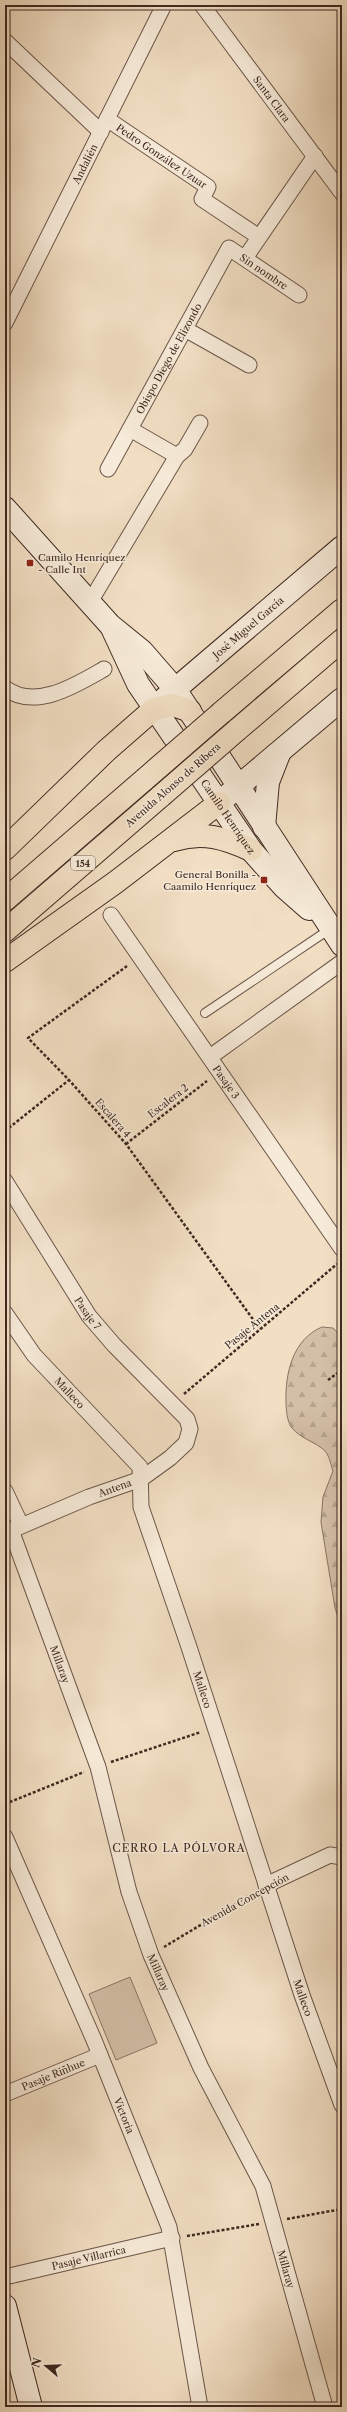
<svg xmlns="http://www.w3.org/2000/svg" width="347" height="2412" font-family="'Libre Caslon Text',serif">
<style>
.forest{fill:url(#forest-firs);stroke:#897464}
.green{fill:#d3bfa7;stroke:#897464}
.lines{fill:none;stroke-linecap:round;stroke-linejoin:round}
.lane-casing{stroke:#6c564a;stroke-width:10}
.street-casing{stroke:#6c564a;stroke-width:17}
.secondary-casing{stroke:#3f2921;stroke-width:24}
.highway-casing{stroke:#3f2921;stroke-width:24}
.path{stroke:#3f2921;stroke-width:2.5;stroke-dasharray:3 2;stroke-linecap:butt}
.lane{stroke:#f6ead8;stroke-width:8}
.street{stroke:#f6ead8;stroke-width:15}
.secondary{stroke:#f6ead8;stroke-width:22}
.highway{stroke:#f1dec3;stroke-width:22}
.highway-bridge-casing{stroke:#3f2921;stroke-width:24;stroke-linecap:butt}
.highway-bridge{stroke:#f1dec3;stroke-width:22}
.poi-dot{fill:#8f2418;stroke:#f6ead8;stroke-width:1.5}
.labels{text-anchor:middle;dominant-baseline:central;stroke-width:3;stroke-linejoin:round;paint-order:stroke}
.shield{fill:#f6ead8;stroke:#766358;stroke-width:1}
.shield-label{font-size:9px;font-weight:bold;fill:#3f2921}
.street-label{font-size:10px;fill:#3f2921;stroke:#f6ead8}
.poi-label{font-size:10px;fill:#3f2921;stroke:#f6ead8;text-anchor:start}
.neighbourhood-label{font-size:11px;letter-spacing:1px;fill:#3f2921;stroke:#f6ead8}
</style>
<defs>
<pattern id="forest-firs" width="22" height="20" patternUnits="userSpaceOnUse"><rect width="22" height="20" fill="#d3bfa7"/><path d="M5 1l3.5 6h-7zM16 11l3.5 6h-7z" fill="#b6a48f"/></pattern>
</defs>
<rect width="100%" height="100%" fill="#f1dec3"/>
<filter id="stains"><feTurbulence type="fractalNoise" baseFrequency=".005" numOctaves="4"/><feColorMatrix values="0 0 0 0 .2 0 0 0 0 .09 0 0 0 0 .02 0 0 0 .5 -.17"/></filter>
<radialGradient id="worn" r=".72"><stop offset=".6" stop-color="#630" stop-opacity="0"/><stop offset="1" stop-color="#630" stop-opacity=".3"/></radialGradient>
<path class="forest" d="M 322,1327 L 333,1328 L 342,1337 L 342,1630 L 335,1608 L 321,1522 L 323,1497 L 333,1471 C 331,1465 329,1455 325,1451 C 316,1442 301,1439 292,1428 C 287,1422 286,1409 286,1402 C 285,1373 293,1339 322,1327 Z"/>
<path class="green" d="M 130,1977 L 157,2043 L 116,2060 L 89,1994 Z"/>
<g class="lines">
<g class="lane-casing">
<path id="lane" d="M 205,1013 L 330,929"/>
</g>
<g class="street-casing">
<g id="street">
<path id="s1" d="M 202,5 L 342,193"/>
<path d="M 5,41 L 101,132"/>
<path id="s2" d="M 107,119 L 208,187 L 202,199 L 259,237"/>
<path d="M 245,258 L 315,156"/>
<path id="s3" d="M 5,323 L 164,5"/>
<path d="M 185,329 L 249,365"/>
<path d="M 177,456 L 185,449 L 200,423"/>
<path id="s4" d="M 108,469 L 229,248 L 299,295"/>
<path d="M 90,602 L 177,456 L 130,429"/>
<path d="M 5,688 C 35,711 76,685 104,669"/>
<path id="s5" d="M 111,915 L 342,1249"/>
<path d="M 210,1057 L 342,962"/>
<path id="s6" d="M 5,1181 L 89,1316 L 114,1345 L 187,1419 L 190,1429 L 186,1443 L 170,1458 L 141,1479 L 89,1497 L 5,1533"/>
<path id="s7" d="M 5,1313 L 34,1355 L 140,1467 L 141,1507 L 188,1644 L 302,1995 L 342,2105"/>
<path d="M 5,1491 L 21,1525"/>
<path id="s8" d="M 11,1530 L 98,1767 L 129,1892 L 151,1955 L 201,2068 L 263,2186 L 325,2407"/>
<path id="s9" d="M 5,1837 L 94,2040 L 169,2227 L 200,2407"/>
<path d="M 266,1885 L 330,1855 L 342,1857"/>
<path id="s10" d="M 5,2094 L 100,2055"/>
<path id="s11" d="M 5,2277 L 172,2238"/>
</g>
</g>
<g class="secondary-casing">
<g id="secondary">
<path d="M 5,508 L 110,625 L 142,651 L 175,689 L 342,945"/>
<path id="s12" d="M 112,628 L 138,684 L 251,850 L 284,887 L 309,909"/>
<path id="s13" d="M 165,698 L 342,547"/>
<path d="M 227,796 L 342,699"/>
<path d="M 264,827 L 268,782 L 279,754"/>
<path d="M 5,2306 L 31,2407"/>
</g>
</g>
<g class="highway-casing">
<g id="highway">
<path d="M 221,713 L 342,610"/>
<path d="M 237,730 L 342,640"/>
<path d="M 174,840 C 203,831 225,838 251,850"/>
<path d="M 5,849 L 106,751 L 154,709 L 173,705 L 190,711"/>
<path d="M 5,900 L 145,779"/>
<path d="M 5,931 L 161,796"/>
<path d="M 5,961 L 116,882 L 219,803"/>
</g>
</g>
<g class="path">
<path d="M 127,966 L 28,1038 L 69,1080 L 126,1144 L 260,1329"/>
<path d="M 5,1131 L 69,1080"/>
<path d="M 126,1144 L 207,1081"/>
<path d="M 328,1380 L 342,1370"/>
<path d="M 184,1394 L 337,1264"/>
<path d="M 111,1762 L 201,1732"/>
<path d="M 5,1804 L 84,1772"/>
<path d="M 164,1947 L 252,1894"/>
<path d="M 287,2219 L 342,2209"/>
<path d="M 187,2236 L 259,2224"/>
</g>
<use href="#lane" class="lane"/>
<use href="#street" class="street"/>
<use href="#secondary" class="secondary"/>
<use href="#highway" class="highway"/>
<g class="highway-bridge-casing">
<g id="highway-bridge">
<path d="M 145,779 L 221,713"/>
<path d="M 161,796 L 237,730"/>
</g>
</g>
<use href="#highway-bridge" class="highway-bridge"/>
</g>
<g class="poi-dot">
<rect x="26" y="559" width="8" height="8" rx="2"/>
<rect x="260" y="876" width="8" height="8" rx="2"/>
</g>
<g class="labels">
<rect class="shield" x="71" y="856" width="24" height="14" rx="3"/>
<g class="shield-label">
<text x="83" y="863">154</text>
</g>
<g class="street-label">
<text stroke="none"><textPath href="#s1" startOffset="117">Santa Clara</textPath></text>
<text stroke="none"><textPath href="#s2" startOffset="66">Pedro González Uzuar</textPath></text>
<text stroke="none"><textPath href="#s3" startOffset="178">Andalién</textPath></text>
<text stroke="none"><textPath href="#s4" startOffset="294">Sin nombre</textPath></text>
<text stroke="none"><textPath href="#s4" startOffset="126">Obispo Diego de Elizondo</textPath></text>
<text stroke="none"><textPath href="#s13" startOffset="109">José Miguel García</textPath></text>
<text transform="translate(173 785) rotate(-41)">Avenida Alonso de Ribera</text>
<text stroke="none"><textPath href="#s12" startOffset="222">Camilo Henríquez</textPath></text>
<text stroke="none"><textPath href="#s5" startOffset="203">Pasaje 3</textPath></text>
<text transform="translate(168 1101) rotate(-38)">Escalera 2</text>
<text transform="translate(113 1118) rotate(49)">Escalera 4</text>
<text stroke="none"><textPath href="#s6" startOffset="156">Pasaje 7</textPath></text>
<text transform="translate(252 1326) rotate(-39)">Pasaje Antena</text>
<text stroke="none"><textPath href="#s7" startOffset="103">Malleco</textPath></text>
<text transform="translate(115 1488) rotate(-20)">Antena</text>
<text stroke="none"><textPath href="#s8" startOffset="143">Millaray</textPath></text>
<text stroke="none"><textPath href="#s7" startOffset="438">Malleco</textPath></text>
<text transform="translate(245 1900) rotate(-29)">Avenida Concepción</text>
<text stroke="none"><textPath href="#s8" startOffset="467">Millaray</textPath></text>
<text stroke="none"><textPath href="#s7" startOffset="762">Malleco</textPath></text>
<text stroke="none"><textPath href="#s10" startOffset="52">Pasaje Riñhue</textPath></text>
<text stroke="none"><textPath href="#s9" startOffset="303">Victoria</textPath></text>
<text stroke="none"><textPath href="#s11" startOffset="86">Pasaje Villarrica</textPath></text>
<text stroke="none"><textPath href="#s8" startOffset="791">Millaray</textPath></text>
</g>
<g class="poi-label">
<text x="38" y="557">Camilo Henríquez<tspan x="38" dy="12">- Calle Int</tspan></text>
<text x="256" y="874" text-anchor="end">General Bonilla -<tspan x="256" dy="12">Caamilo Henríquez</tspan></text>
</g>
<g class="neighbourhood-label">
<text x="179" y="1848">CERRO LA PÓLVORA</text>
</g>
</g>
<rect width="347" height="2412" fill="none" stroke="#f1dec3" stroke-width="20"/>
<rect x="6" y="6" width="335" height="2400" fill="none" stroke="#3f2921" stroke-width="2"/>
<rect x="10" y="10" width="327" height="2392" fill="none" stroke="#3f2921"/>
<g transform="translate(46 2366) rotate(289)" stroke="#f6ead8" stroke-width="3" paint-order="stroke">
<path d="M0-3L7 15L0 10L-7 15Z" fill="#3f2921"/>
<text y="-6" font-size="11" font-weight="bold" text-anchor="middle" fill="#3f2921">N</text>
</g>
<rect width="100%" height="100%" filter="url(#stains)"/>
<rect width="100%" height="100%" fill="url(#worn)"/>
</svg>
